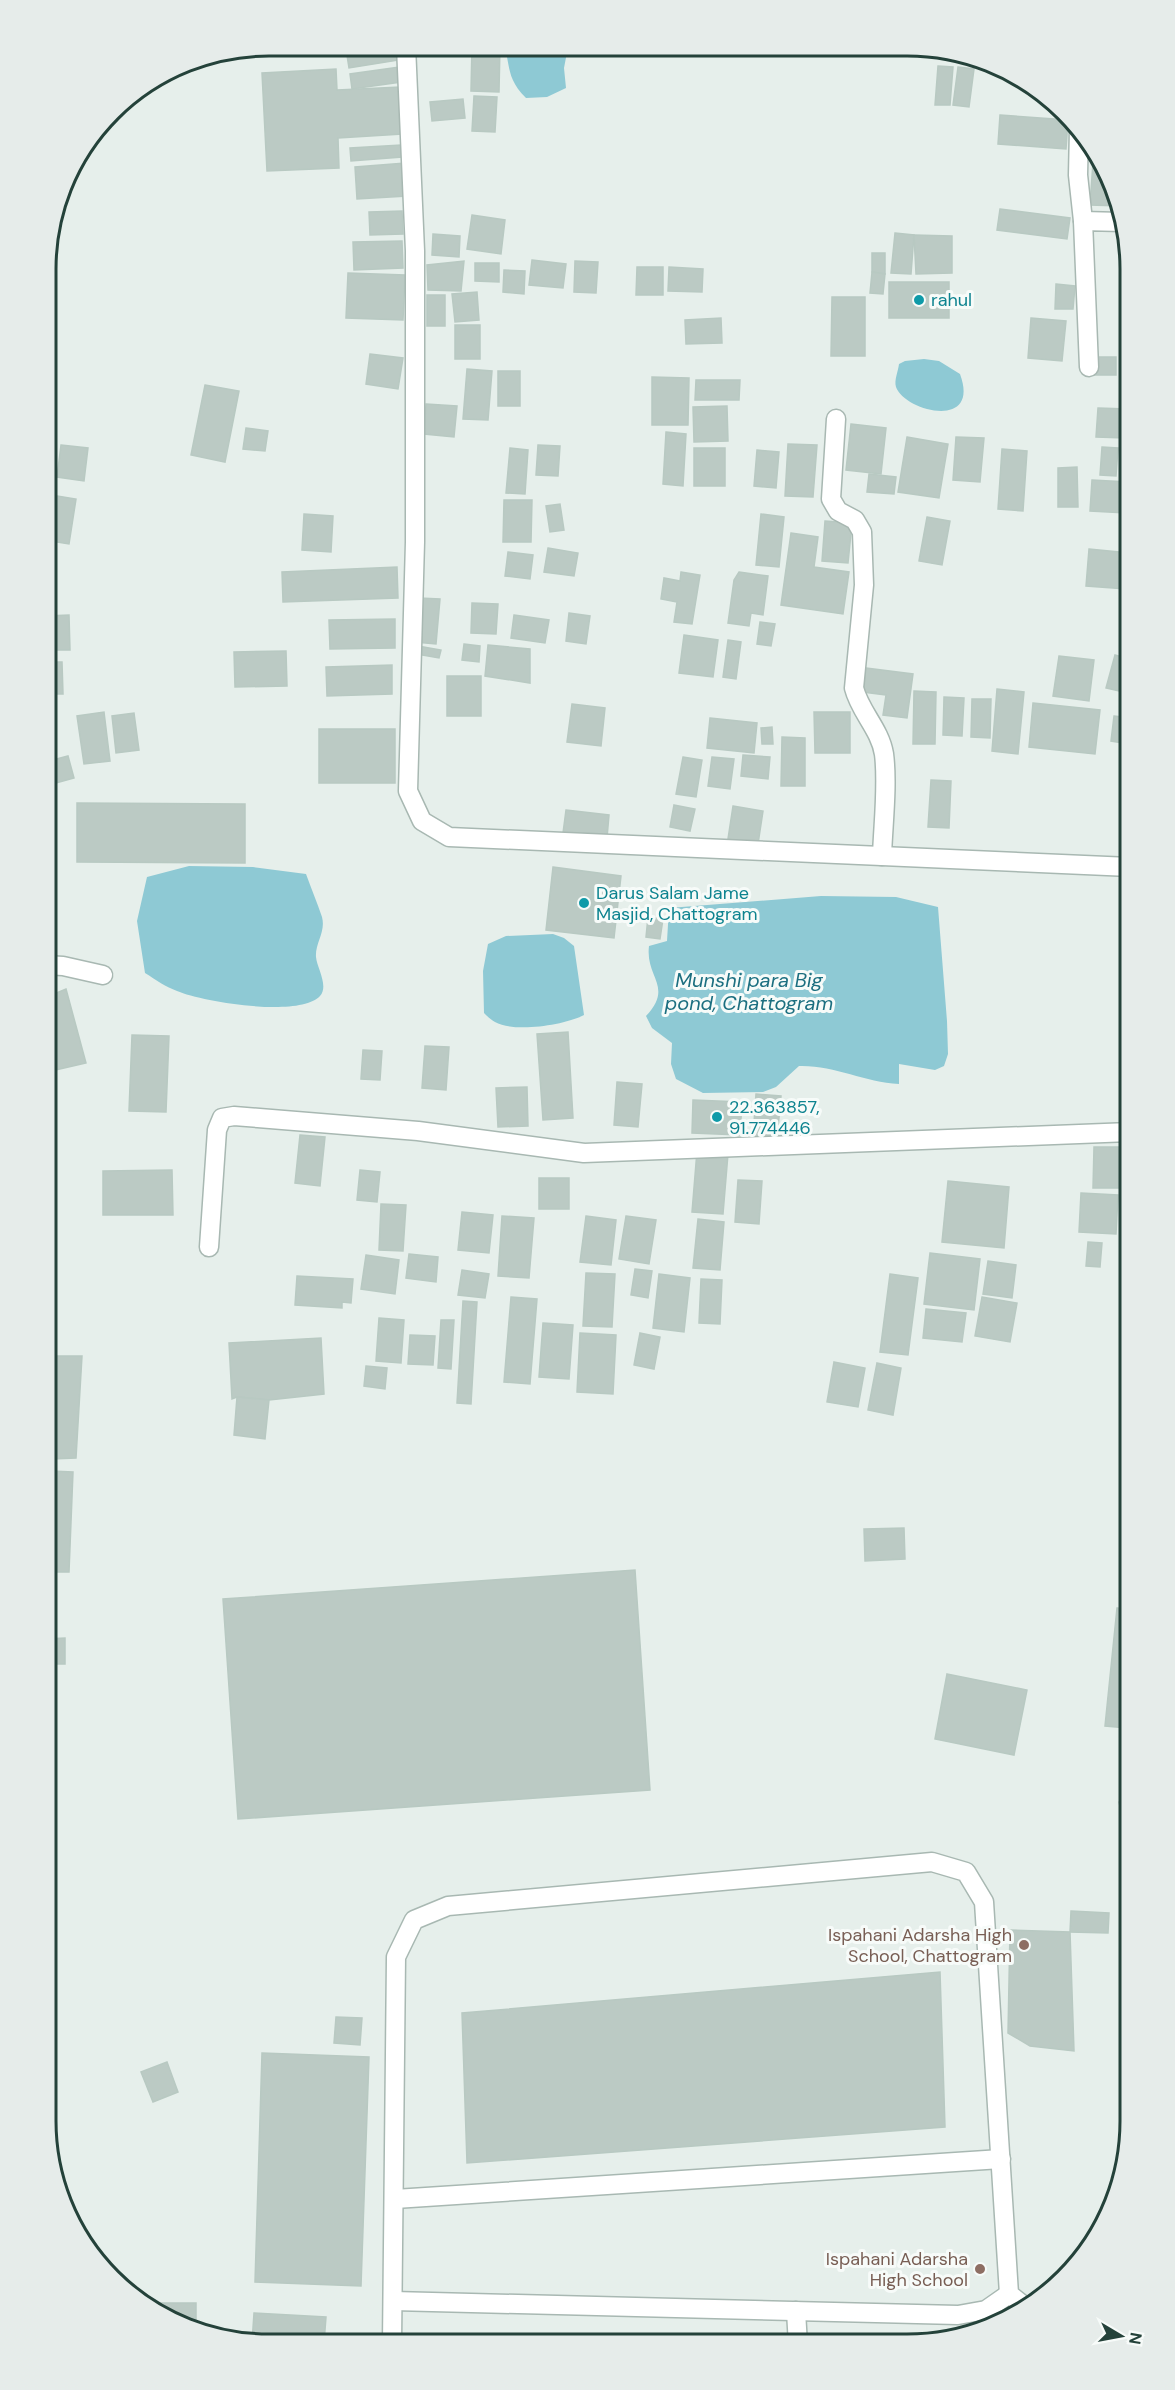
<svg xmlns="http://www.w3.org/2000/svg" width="1175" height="2390" font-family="'DM Sans',sans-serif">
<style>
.water{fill:#8ec9d4}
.building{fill:#bbcac4;stroke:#b8c9c2;stroke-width:1.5}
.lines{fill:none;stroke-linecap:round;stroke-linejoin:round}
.minor-casing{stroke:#a8b8b2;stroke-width:21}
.minor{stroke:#fff;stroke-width:18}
.culture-dot{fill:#0f9aa8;stroke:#f7fbf9;stroke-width:2}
.education-dot{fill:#8d6e63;stroke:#f7fbf9;stroke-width:2}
.labels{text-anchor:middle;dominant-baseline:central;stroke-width:6;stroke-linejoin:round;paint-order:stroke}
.culture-label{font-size:18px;fill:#0d838f;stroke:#f7fbf9;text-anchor:start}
.education-label{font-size:18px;fill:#785e54;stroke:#f7fbf9;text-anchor:end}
.water-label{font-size:20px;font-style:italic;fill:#1c6f80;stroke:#f7fbf9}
.rim{fill:none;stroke:#24423a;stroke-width:3}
</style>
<rect width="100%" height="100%" fill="#e6efeb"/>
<g class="water">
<path d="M 505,47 L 568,47 L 564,68 L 566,88 L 547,97 L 526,98 C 508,80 510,69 505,47 Z"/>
<path d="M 924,359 L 939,361 L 960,374 C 981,431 904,411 896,387 C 894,380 898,372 899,364 L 905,361 Z"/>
<path d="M 189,866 L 253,867 L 306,874 C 311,888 317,902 322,917 C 326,932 315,943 316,957 C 317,968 329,986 320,996 C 300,1018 203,1002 177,991 C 166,987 156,980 145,973 L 137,921 L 147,877 Z"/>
<path d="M 821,896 L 896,897 L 938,907 L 947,1021 L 948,1054 L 944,1066 L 935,1070 L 899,1064 L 899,1084 C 864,1082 834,1065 799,1066 L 776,1087 L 763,1092 L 703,1093 L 676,1079 L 671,1064 L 672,1043 L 652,1028 L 646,1016 C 674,986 645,978 649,946 L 667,941 L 669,908 Z"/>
<path d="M 553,934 L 564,938 L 574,946 L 584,1015 C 565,1025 515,1033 495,1022 C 491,1020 487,1016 484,1013 L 483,971 L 488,944 L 506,936 Z"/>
</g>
<g class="building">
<path d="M 367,46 L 397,46 L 399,60 L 349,68 L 346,49 Z"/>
<path d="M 472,46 L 500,46 L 499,92 L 471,91 Z"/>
<path d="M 934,49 L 957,51 L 955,60 L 933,57 Z"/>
<path d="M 960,53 L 976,58 L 975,63 L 959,61 Z"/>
<path d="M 938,66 L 953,67 L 950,105 L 935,105 Z"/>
<path d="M 399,67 L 401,82 L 352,89 L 350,74 Z"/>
<path d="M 958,67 L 974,69 L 969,107 L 953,105 Z"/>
<path d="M 336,69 L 337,90 L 400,87 L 402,134 L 338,138 L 339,168 L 267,171 L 262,73 Z"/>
<path d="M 474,96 L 497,97 L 495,132 L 472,131 Z"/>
<path d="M 463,99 L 465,118 L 432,121 L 430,102 Z"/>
<path d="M 1000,115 L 1068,120 L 1066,149 L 998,144 Z"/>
<path d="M 401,145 L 402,157 L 351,161 L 350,148 Z"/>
<path d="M 1094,148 L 1118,197 L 1120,206 L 1090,205 Z"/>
<path d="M 405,163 L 407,196 L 357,199 L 355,167 Z"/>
<path d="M 1000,209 L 1070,218 L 1067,239 L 997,230 Z"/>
<path d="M 402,211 L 403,234 L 370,235 L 369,212 Z"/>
<path d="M 472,215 L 505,220 L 501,254 L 467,249 Z"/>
<path d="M 895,233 L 914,235 L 911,274 L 891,273 Z"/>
<path d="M 433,234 L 460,236 L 459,257 L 432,255 Z"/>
<path d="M 914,235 L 952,236 L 952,273 L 916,274 Z"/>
<path d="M 402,241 L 403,268 L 354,270 L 353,242 Z"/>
<path d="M 872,253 L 885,253 L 885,274 L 872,272 Z"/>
<path d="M 532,260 L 566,264 L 563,288 L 529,285 Z"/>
<path d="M 464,261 L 461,291 L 428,290 L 427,265 Z"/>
<path d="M 575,261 L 598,262 L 596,293 L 574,292 Z"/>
<path d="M 475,263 L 499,263 L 499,282 L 475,281 Z"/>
<path d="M 637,267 L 663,267 L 663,295 L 636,295 Z"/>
<path d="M 669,267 L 703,269 L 702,292 L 668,291 Z"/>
<path d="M 504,270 L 525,271 L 524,294 L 503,292 Z"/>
<path d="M 872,272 L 885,274 L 883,294 L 870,293 Z"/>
<path d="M 348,273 L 405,275 L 403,320 L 346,318 Z"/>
<rect x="889" y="282" width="60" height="36"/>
<path d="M 1056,284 L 1075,286 L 1073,309 L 1055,309 Z"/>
<path d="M 477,292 L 479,320 L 455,322 L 452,294 Z"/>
<rect x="427" y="295" width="18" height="31"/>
<path d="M 832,297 L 865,297 L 865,356 L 831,356 Z"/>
<path d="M 721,318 L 722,343 L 686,344 L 685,320 Z"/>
<path d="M 1031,318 L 1066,321 L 1062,361 L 1028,358 Z"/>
<rect x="455" y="325" width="25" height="34"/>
<path d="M 370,354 L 403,358 L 398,389 L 366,384 Z"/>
<path d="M 1099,357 L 1116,357 L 1116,375 L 1094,375 Z"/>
<path d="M 467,369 L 492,371 L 488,420 L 463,419 Z"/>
<rect x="498" y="371" width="22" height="35"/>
<path d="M 652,377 L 689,378 L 688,425 L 652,425 Z"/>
<path d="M 696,380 L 740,380 L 739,400 L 695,400 Z"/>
<path d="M 205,385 L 239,391 L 225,462 L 191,455 Z"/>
<path d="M 426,404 L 457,406 L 454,437 L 424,434 Z"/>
<path d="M 727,406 L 728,441 L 694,442 L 693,407 Z"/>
<path d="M 1098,408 L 1127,409 L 1125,438 L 1096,437 Z"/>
<path d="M 851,424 L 886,428 L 881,474 L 846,470 Z"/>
<path d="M 246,428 L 268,431 L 265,451 L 243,449 Z"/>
<path d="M 666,432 L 686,434 L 683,486 L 663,484 Z"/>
<path d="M 907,437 L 948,444 L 939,498 L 898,492 Z"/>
<path d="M 956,437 L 984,438 L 980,482 L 953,480 Z"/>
<path d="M 788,444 L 817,445 L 813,497 L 785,496 Z"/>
<path d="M 61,445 L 88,448 L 84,481 L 57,477 Z"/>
<path d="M 538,445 L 560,446 L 558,476 L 536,475 Z"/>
<path d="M 1102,447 L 1118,448 L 1116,476 L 1100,475 Z"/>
<path d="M 510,448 L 528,450 L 525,494 L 506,493 Z"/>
<rect x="694" y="448" width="31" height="38"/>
<path d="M 1002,449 L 1027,451 L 1023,511 L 998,509 Z"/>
<path d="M 757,450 L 779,452 L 776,488 L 754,486 Z"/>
<path d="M 1077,467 L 1078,507 L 1058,507 L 1058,468 Z"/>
<path d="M 869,474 L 896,477 L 894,494 L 867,492 Z"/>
<path d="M 1092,480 L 1128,482 L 1126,513 L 1090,511 Z"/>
<path d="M 45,494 L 76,499 L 69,544 L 45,540 Z"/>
<path d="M 504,500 L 532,500 L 531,542 L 503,542 Z"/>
<path d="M 560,504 L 564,530 L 550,532 L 546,506 Z"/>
<path d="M 304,514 L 333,516 L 331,552 L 302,550 Z"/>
<path d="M 761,514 L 784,517 L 779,567 L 756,565 Z"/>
<path d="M 927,517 L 950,521 L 942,565 L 919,561 Z"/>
<path d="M 825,521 L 852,523 L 848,563 L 822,561 Z"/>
<path d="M 791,533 L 818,537 L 814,567 L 849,572 L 843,614 L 781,605 Z"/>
<path d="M 548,548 L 578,553 L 574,576 L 544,572 Z"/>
<path d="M 1089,549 L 1129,553 L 1126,589 L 1086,586 Z"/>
<path d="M 508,552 L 533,555 L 530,579 L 505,576 Z"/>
<path d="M 397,567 L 398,598 L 283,602 L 282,572 Z"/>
<path d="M 681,572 L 700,575 L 692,624 L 674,622 L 677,602 L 661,599 L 664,578 L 680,581 Z"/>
<path d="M 739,572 L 768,576 L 763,615 L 751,613 L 749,626 L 728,623 L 734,580 Z"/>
<path d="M 419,598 L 440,599 L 436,644 L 415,642 Z"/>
<path d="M 472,603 L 498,604 L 496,634 L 471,633 Z"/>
<path d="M 569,613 L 590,616 L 586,644 L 566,641 Z"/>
<path d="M 69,615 L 70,650 L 46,650 L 45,616 Z"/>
<path d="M 514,615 L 549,620 L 545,643 L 511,638 Z"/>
<path d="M 395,619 L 395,648 L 330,649 L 329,620 Z"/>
<path d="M 760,622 L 775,624 L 771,646 L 757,644 Z"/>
<path d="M 684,635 L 718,640 L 713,677 L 679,673 Z"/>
<path d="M 728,640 L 741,642 L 736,679 L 723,677 Z"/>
<path d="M 464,644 L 480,646 L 479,662 L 462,660 Z"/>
<path d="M 488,645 L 530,649 L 530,683 L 485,676 Z"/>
<path d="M 418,646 L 441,650 L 439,658 L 416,654 Z"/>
<path d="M 286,651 L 287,686 L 235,687 L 234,652 Z"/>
<path d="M 1115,655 L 1130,659 L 1124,692 L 1106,688 Z"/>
<path d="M 1059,656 L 1094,660 L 1089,701 L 1053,696 Z"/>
<path d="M 46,662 L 62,662 L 63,694 L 47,694 Z"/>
<path d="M 392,665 L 392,694 L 327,696 L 326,667 Z"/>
<path d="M 866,668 L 913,674 L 907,718 L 883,715 L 886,695 L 863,692 Z"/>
<rect x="447" y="676" width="34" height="40"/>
<path d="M 997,689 L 1024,692 L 1018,754 L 992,751 Z"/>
<path d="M 914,691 L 936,692 L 935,744 L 913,744 Z"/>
<path d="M 944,697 L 964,698 L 962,736 L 943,735 Z"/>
<path d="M 972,699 L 991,699 L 990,738 L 971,737 Z"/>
<path d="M 1033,703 L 1100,710 L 1095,754 L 1029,747 Z"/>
<path d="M 572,704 L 605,708 L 601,746 L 567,742 Z"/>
<path d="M 104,712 L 110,761 L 84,764 L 77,716 Z"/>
<path d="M 814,712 L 850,712 L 850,753 L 815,753 Z"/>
<path d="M 134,713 L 139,750 L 116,753 L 112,716 Z"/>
<path d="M 1114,716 L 1130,718 L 1130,744 L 1111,741 Z"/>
<path d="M 710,718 L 757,723 L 754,753 L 707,748 Z"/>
<path d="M 772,727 L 773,744 L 762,744 L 761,728 Z"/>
<rect x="319" y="729" width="76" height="54"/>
<path d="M 782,737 L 805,738 L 805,786 L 781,786 Z"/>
<path d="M 743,755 L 770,757 L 768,779 L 741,776 Z"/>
<path d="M 68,756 L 74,778 L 45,786 L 45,762 Z"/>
<path d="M 683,757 L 702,760 L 696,797 L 676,794 Z"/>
<path d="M 712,757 L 734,759 L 730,789 L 708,786 Z"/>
<path d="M 931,780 L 951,781 L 949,828 L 928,827 Z"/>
<path d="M 77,803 L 245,804 L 245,863 L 77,862 Z"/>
<path d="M 674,805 L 695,809 L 690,831 L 670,827 Z"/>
<path d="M 733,806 L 763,811 L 758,844 L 728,839 Z"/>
<path d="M 566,810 L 609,815 L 607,838 L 563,833 Z"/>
<path d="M 553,867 L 621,876 L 614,938 L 546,930 Z"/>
<path d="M 648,917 L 663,919 L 660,939 L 646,937 Z"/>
<path d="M 66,989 L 86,1063 L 51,1071 L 49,996 Z"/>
<path d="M 568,1032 L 573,1118 L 543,1120 L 537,1034 Z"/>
<path d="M 132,1035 L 169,1036 L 166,1112 L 129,1111 Z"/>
<path d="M 425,1046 L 449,1047 L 446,1090 L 422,1088 Z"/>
<path d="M 363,1050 L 382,1051 L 380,1080 L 361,1079 Z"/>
<path d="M 617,1082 L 642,1084 L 638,1127 L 614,1125 Z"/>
<path d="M 527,1087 L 528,1126 L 498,1127 L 496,1088 Z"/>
<path d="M 756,1094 L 781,1096 L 777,1139 L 753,1137 Z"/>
<path d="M 693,1100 L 742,1102 L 740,1135 L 692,1133 Z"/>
<path d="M 300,1135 L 325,1137 L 320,1186 L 295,1183 Z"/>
<path d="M 1094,1147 L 1123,1147 L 1123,1188 L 1093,1188 Z"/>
<path d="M 697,1151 L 728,1154 L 723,1214 L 692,1212 Z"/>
<path d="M 172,1170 L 173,1215 L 103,1215 L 103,1171 Z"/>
<path d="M 360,1170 L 380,1172 L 377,1202 L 357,1200 Z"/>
<rect x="539" y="1178" width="30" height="31"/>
<path d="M 738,1180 L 762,1181 L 759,1224 L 735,1222 Z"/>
<path d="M 948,1181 L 1009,1187 L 1004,1248 L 942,1242 Z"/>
<path d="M 1081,1193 L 1118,1195 L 1116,1234 L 1079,1232 Z"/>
<path d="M 381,1204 L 406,1205 L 403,1251 L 379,1250 Z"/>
<path d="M 462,1212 L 493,1215 L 489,1253 L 458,1250 Z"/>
<path d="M 502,1216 L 534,1218 L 529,1278 L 498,1276 Z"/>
<path d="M 586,1216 L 616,1220 L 611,1265 L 580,1262 Z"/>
<path d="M 626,1216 L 656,1220 L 649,1264 L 619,1259 Z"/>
<path d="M 698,1219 L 724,1222 L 720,1270 L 693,1268 Z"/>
<path d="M 1130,1236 L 1130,1265 L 1126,1265 L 1122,1237 Z"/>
<path d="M 1088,1242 L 1102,1243 L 1100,1267 L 1086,1266 Z"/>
<path d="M 930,1253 L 980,1259 L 974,1310 L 924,1304 Z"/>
<path d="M 409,1254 L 438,1257 L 436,1282 L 406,1278 Z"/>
<path d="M 366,1255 L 399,1260 L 395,1294 L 361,1289 Z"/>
<path d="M 988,1261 L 1016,1265 L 1012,1298 L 983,1294 Z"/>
<path d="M 635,1269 L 652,1271 L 648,1298 L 631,1295 Z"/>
<path d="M 462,1270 L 489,1274 L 485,1298 L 458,1295 Z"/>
<path d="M 586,1273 L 615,1274 L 612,1327 L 583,1326 Z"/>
<path d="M 659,1274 L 690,1278 L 684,1332 L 653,1328 Z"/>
<path d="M 890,1274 L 918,1278 L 908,1355 L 880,1352 Z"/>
<path d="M 297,1276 L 353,1279 L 351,1303 L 342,1302 L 342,1308 L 295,1305 Z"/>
<path d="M 701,1279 L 722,1280 L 720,1324 L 699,1323 Z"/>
<path d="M 511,1297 L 537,1299 L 530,1384 L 504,1382 Z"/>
<path d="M 982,1297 L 1017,1303 L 1010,1342 L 975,1336 Z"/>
<path d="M 463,1301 L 477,1302 L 471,1404 L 457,1403 Z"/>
<path d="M 926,1309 L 966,1313 L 962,1342 L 923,1338 Z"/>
<path d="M 379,1318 L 404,1320 L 401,1363 L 376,1361 Z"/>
<path d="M 441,1320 L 454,1320 L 451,1369 L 438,1368 Z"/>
<path d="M 543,1323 L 573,1325 L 569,1379 L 539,1377 Z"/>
<path d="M 580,1333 L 616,1335 L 613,1394 L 577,1392 Z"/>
<path d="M 640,1333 L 660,1337 L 654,1369 L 634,1365 Z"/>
<path d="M 410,1335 L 435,1336 L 433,1365 L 408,1364 Z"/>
<path d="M 321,1338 L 324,1394 L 269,1400 L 237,1397 L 232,1399 L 229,1343 Z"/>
<path d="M 50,1356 L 82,1356 L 76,1458 L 52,1459 Z"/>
<path d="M 834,1362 L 865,1368 L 858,1407 L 827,1402 Z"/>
<path d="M 877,1363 L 901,1368 L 893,1415 L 868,1410 Z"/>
<path d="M 366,1366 L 387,1368 L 385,1389 L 364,1386 Z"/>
<path d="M 237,1397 L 269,1400 L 265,1439 L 234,1435 Z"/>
<path d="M 51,1471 L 73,1472 L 69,1572 L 53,1572 Z"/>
<path d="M 904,1528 L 905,1559 L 865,1561 L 864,1529 Z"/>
<path d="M 635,1570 L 650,1790 L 238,1819 L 223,1599 Z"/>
<path d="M 1117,1608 L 1130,1609 L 1130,1701 L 1127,1728 L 1105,1726 Z"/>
<path d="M 65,1638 L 65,1664 L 45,1664 L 45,1639 Z"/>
<path d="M 947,1674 L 1027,1690 L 1014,1755 L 935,1739 Z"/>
<path d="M 1130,1780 L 1130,1796 L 1126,1797 L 1123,1781 Z"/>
<path d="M 1130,1800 L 1130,1818 L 1123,1819 L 1119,1802 Z"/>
<path d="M 1130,1821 L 1130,1870 L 1120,1824 Z"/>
<path d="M 1071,1911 L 1109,1913 L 1108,1933 L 1070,1932 Z"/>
<path d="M 1010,1930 L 1070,1932 L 1074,2051 L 1030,2046 L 1008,2033 Z"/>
<path d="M 940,1972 L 945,2127 L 467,2163 L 462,2013 Z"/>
<path d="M 336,2017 L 362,2018 L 360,2045 L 334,2043 Z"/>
<path d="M 262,2053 L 369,2057 L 361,2286 L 255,2282 Z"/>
<path d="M 167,2062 L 178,2092 L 153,2102 L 141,2072 Z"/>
<path d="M 159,2303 L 196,2303 L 196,2328 L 183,2328 L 159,2313 Z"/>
<path d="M 254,2313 L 326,2317 L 324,2343 L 252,2343 Z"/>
</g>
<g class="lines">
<g class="minor-casing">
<g id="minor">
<path d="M 406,46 L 415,251 L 415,542 L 408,791 L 422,821 L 449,837 L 1130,867"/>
<path d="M 1079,129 L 1078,175 L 1083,221"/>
<path d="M 1089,367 L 1083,221 L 1122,222"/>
<path d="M 836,419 L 831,499 L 838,511 L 855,520 L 862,532 L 864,585 L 854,688 C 860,712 880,729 884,754 C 888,785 883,825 882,856"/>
<path d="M 45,965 L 63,966 L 103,975"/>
<path d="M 209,1247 L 217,1130 L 222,1118 L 234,1116 L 418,1131 L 584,1153 L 1130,1132"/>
<path d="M 395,2199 L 1001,2159"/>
<path d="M 393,2301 L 958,2315 L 986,2310 L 1009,2294"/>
<path d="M 796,2311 L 798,2345"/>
<path d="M 392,2343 L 396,1957 L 414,1920 L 448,1906 L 932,1862 L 966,1872 L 984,1902 L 1009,2294 L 1028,2309"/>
</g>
</g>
<use href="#minor" class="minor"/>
</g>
<g class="culture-dot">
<circle cx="919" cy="300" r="6"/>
<circle cx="584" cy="903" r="6"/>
<circle cx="717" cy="1117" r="6"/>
</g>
<g class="education-dot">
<circle cx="1024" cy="1945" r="6"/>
<circle cx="980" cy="2269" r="6"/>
</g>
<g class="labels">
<g class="culture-label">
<text x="931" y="300">rahul</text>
<text x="596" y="893">Darus Salam Jame<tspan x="596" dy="21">Masjid, Chattogram</tspan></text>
<text x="729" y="1107">22.363857,<tspan x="729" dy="21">91.774446</tspan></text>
</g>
<g class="education-label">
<text x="1012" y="1935">Ispahani Adarsha High<tspan x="1012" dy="21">School, Chattogram</tspan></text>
<text x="968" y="2259">Ispahani Adarsha<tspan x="968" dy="21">High School</tspan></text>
</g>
<g class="water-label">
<text x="749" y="980">Munshi para Big<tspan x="749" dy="23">pond, Chattogram</tspan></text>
</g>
</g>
<path d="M0 0H1175V2390H0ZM269 56H907A213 213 0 0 1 1120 269V2121A213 213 0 0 1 907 2334H269A213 213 0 0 1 56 2121V269A213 213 0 0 1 269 56Z" fill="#e6ecea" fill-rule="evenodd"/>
<path class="rim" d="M269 56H907A213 213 0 0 1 1120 269V2121A213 213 0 0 1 907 2334H269A213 213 0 0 1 56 2121V269A213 213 0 0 1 269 56Z"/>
<g transform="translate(1121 2336) rotate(100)" stroke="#f7fbf9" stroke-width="4.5" paint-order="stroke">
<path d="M0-4.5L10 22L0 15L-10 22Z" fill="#24423a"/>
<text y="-9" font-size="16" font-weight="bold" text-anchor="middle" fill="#24423a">N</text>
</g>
</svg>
